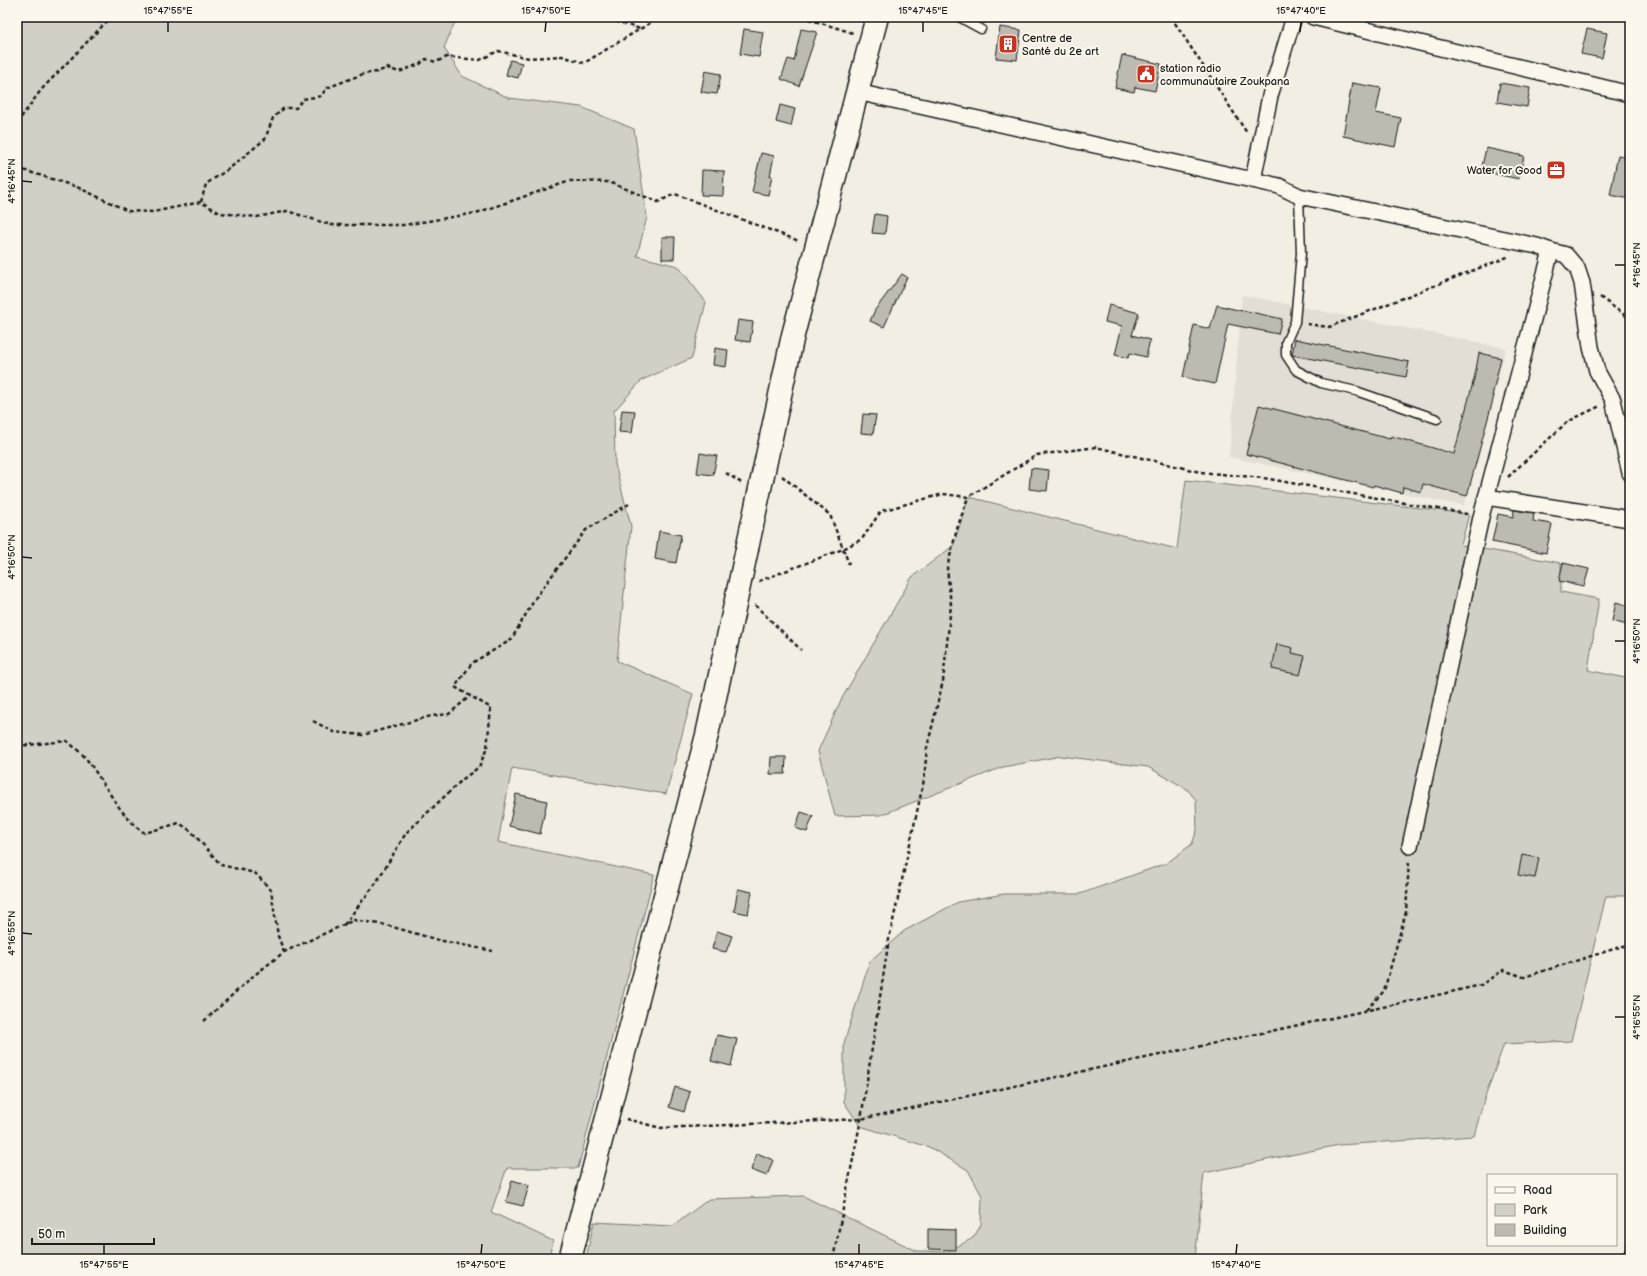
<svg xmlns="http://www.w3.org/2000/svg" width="1647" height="1276" font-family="'Balsamiq Sans',sans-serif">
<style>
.built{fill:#e2ded5}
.green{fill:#d2cfc6;stroke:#777671}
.building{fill:#bdbab1;stroke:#1c1c1c}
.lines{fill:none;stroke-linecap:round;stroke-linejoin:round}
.lane-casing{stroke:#1c1c1c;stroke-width:11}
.street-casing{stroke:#1c1c1c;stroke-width:18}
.primary-casing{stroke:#1c1c1c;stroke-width:25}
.path{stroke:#1c1c1c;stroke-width:2.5;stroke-dasharray:4 3;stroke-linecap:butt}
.lane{stroke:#fbf7ec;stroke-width:8}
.street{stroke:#fbf7ec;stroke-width:15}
.primary{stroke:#fbf7ec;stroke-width:22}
.ticks{fill:none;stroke:#1c1c1c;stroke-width:1.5}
.labels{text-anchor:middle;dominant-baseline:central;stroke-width:4;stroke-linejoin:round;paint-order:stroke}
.poi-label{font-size:11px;fill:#1c1c1c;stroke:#fbf7ec;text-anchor:start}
.neatline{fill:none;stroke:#1c1c1c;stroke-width:1.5}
.ticks-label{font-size:10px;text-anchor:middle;fill:#1c1c1c}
</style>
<rect width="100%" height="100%" fill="#f2eee4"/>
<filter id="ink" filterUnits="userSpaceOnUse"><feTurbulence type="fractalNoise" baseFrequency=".025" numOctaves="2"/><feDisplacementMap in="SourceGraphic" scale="8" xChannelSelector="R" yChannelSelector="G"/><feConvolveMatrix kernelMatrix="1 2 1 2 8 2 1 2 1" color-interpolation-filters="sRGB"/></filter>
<g filter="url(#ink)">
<path class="built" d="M 1242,295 L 1506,348 L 1464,506 L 1229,457 Z"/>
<g class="green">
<path d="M 17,17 L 457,17 L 444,48 L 462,76 L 509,98 L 581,107 L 634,129 L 647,217 L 637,256 L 678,266 L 706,302 L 692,358 L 642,380 L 614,411 L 615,464 L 631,526 L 617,661 L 693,694 L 666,794 L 512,768 L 498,842 L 654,875 L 578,1168 L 507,1168 L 491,1212 L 553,1241 L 548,1259 L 17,1259 Z"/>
<path d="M 1186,480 L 1469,514 L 1461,545 L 1561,563 L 1561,592 L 1599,599 L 1588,670 L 1630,679 L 1630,896 L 1606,896 L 1571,1041 L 1504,1044 L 1483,1103 L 1474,1136 L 1339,1145 L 1204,1173 L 1195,1259 L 586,1259 L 594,1222 L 673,1226 L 709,1199 L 803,1196 L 917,1251 L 947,1252 L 973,1238 L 981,1225 L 982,1196 L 968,1170 L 929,1147 L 860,1126 L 844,1102 L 844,1043 L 870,961 L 904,931 L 958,902 L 1004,894 L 1080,894 L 1167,863 L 1192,844 L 1197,830 L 1196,800 L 1187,789 L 1148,767 L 1061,756 L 1003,767 L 881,815 L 835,816 L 818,751 L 841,700 L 912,577 L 953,546 L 969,497 L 1177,549 Z"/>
</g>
<g class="building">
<path d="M 1000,27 L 1021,30 L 1017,60 L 996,58 Z"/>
<path d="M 744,29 L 763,32 L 759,57 L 740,54 Z"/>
<path d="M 801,29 L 817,32 L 799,86 L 781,79 L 788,59 L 794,61 Z"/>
<path d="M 1587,29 L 1607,33 L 1602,58 L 1581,54 Z"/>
<path d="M 1122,55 L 1161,64 L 1155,91 L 1135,87 L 1134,92 L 1115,88 Z"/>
<path d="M 510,60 L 522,63 L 518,78 L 506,75 Z"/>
<path d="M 705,71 L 721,74 L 717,94 L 701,92 Z"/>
<path d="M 1352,83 L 1381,88 L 1376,113 L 1401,118 L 1395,147 L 1343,136 Z"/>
<path d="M 1500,83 L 1530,88 L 1527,107 L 1497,102 Z"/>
<path d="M 780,105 L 795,109 L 791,126 L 776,122 Z"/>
<path d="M 1486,148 L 1524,156 L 1519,179 L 1481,171 Z"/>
<path d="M 761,153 L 774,156 L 770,176 L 772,176 L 768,195 L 752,192 Z"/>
<path d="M 1618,155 L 1630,158 L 1630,199 L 1610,195 Z"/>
<path d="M 702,170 L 724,171 L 723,196 L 701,195 Z"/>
<path d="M 875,214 L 887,216 L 885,234 L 872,233 Z"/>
<path d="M 662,237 L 675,237 L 674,259 L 662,259 Z"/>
<path d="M 902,274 L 907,277 L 884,327 L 870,321 L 875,310 Z"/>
<path d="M 1109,305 L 1139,313 L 1132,335 L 1150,340 L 1146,357 L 1130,353 L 1128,358 L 1115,355 L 1122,326 L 1105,322 Z"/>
<path d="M 1217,305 L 1242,311 L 1242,310 L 1282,319 L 1278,334 L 1228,324 L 1215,384 L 1183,377 L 1194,325 L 1210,329 Z"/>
<path d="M 738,320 L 753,322 L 750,342 L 735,340 Z"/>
<path d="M 1295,339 L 1409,362 L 1406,377 L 1292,355 Z"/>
<path d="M 715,348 L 728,350 L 726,367 L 713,365 Z"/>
<path d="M 1479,353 L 1501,358 L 1492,396 L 1494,396 L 1467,496 L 1423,484 L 1421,492 L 1403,487 L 1402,493 L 1374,485 L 1373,487 L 1246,454 L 1259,405 L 1390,439 L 1391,436 L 1454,454 L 1475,375 Z"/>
<path d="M 622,410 L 635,411 L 632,433 L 619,432 Z"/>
<path d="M 863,414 L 876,415 L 873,434 L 861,433 Z"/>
<path d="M 700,453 L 717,456 L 713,475 L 697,473 Z"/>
<path d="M 1031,468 L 1049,470 L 1047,491 L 1029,489 Z"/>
<path d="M 1514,510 L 1534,513 L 1533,521 L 1552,524 L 1546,553 L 1492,542 L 1498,514 L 1513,517 Z"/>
<path d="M 659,531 L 681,535 L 676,563 L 655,559 Z"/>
<path d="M 1563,563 L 1589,569 L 1584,586 L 1559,581 Z"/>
<path d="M 1616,602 L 1630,606 L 1627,625 L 1612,621 Z"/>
<path d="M 1277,644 L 1293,648 L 1292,653 L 1305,656 L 1300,675 L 1272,669 Z"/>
<path d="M 771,757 L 786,757 L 785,774 L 770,774 Z"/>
<path d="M 516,794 L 547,801 L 540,834 L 509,826 Z"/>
<path d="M 801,812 L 813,816 L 807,832 L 795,828 Z"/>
<path d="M 1522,855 L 1539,858 L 1535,878 L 1518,875 Z"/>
<path d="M 738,889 L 752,892 L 748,914 L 734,911 Z"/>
<path d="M 717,931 L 732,936 L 726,952 L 712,949 Z"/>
<path d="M 717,1035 L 737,1039 L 731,1066 L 711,1061 Z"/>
<path d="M 675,1087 L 690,1092 L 684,1112 L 669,1107 Z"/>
<path d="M 757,1153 L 773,1160 L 767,1176 L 751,1170 Z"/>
<path d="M 512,1180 L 529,1185 L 523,1206 L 506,1202 Z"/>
<path d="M 928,1229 L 956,1230 L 956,1250 L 928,1249 Z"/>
</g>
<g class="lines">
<g class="lane-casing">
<g id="lane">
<path d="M 959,17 L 981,29"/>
<path d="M 1299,196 L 1301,253 L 1295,322 L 1286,342 L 1286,355 L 1296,370 L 1321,383 L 1356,391 L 1437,419"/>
</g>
</g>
<g class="street-casing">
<g id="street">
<path d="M 1313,17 L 1630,94"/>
<path d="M 857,92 L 1279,186 L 1299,196 L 1537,246 L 1551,251 L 1481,517 L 1410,846"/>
<path d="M 1253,180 L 1270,96 L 1294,17"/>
<path d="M 1551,251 L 1566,255 L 1577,268 L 1582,283 L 1591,347 L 1597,371 L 1613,400 L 1630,473"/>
<path d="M 1486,497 L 1630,519"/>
</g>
</g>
<g class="primary-casing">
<path id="primary" d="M 570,1259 L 707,735 L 793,335 L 877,17"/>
</g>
<g class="path">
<path d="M 602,17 L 640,29"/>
<path d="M 802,17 L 853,33"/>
<path d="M 1171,17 L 1247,133"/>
<path d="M 17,123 L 41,90 L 111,17"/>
<path d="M 17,168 L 77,187 L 128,211 L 153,212 L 201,202 L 220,213 L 257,217 L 287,211 L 331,225 L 404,225 L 476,213 L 570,181 L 609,182 L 658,202 L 675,194 L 799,241"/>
<path d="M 201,202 L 206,184 L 230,168 L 265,139 L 273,118 L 284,108 L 296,108 L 303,99 L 321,96 L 327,88 L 363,74 L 377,72 L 387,68 L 399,72 L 420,64 L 426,59 L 436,62 L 447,57 L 480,60 L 498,51 L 529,58 L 562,56 L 584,63 L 660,17"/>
<path d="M 1600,297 L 1630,319"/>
<path d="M 1307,324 L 1329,327 L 1510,256"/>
<path d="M 726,473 L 743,484"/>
<path d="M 782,476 L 830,515 L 849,564"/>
<path d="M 1508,477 L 1567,422 L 1600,406"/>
<path d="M 759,581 L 843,549 L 862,539 L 881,511 L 943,494 L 968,497 L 1037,455 L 1096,447 L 1200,472 L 1263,478 L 1467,514"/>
<path d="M 755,605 L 801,650"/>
<path d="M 313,721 L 334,732 L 363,735 L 431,716 L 449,714 L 470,696"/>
<path d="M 17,746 L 67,741 C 74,747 82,753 88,761 C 103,781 124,822 145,833 L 179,823 L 191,831 L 221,865 L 255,873 L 271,890 L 278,936 L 284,952"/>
<path d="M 344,925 L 376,883 L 406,833 L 463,779 L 479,767 L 487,748 L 491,708 L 455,687 L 472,663 L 511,640 L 536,597 L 586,530 L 629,504"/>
<path d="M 1366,1010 L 1384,991 L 1406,912 L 1409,861"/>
<path d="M 204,1021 L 252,977 L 284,952 L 354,920 L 386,925 L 438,940 L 493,951"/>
<path d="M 626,1119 L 661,1128 L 861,1119 L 1420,999 L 1481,985 L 1503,970 L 1524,977 L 1630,944"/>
<path d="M 833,1259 L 861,1119 L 889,939 L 924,780 L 927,748 L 943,681 L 951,605 L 947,568 L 957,529 L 968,497"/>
<path d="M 1623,1259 L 1630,1230"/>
</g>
<use href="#lane" class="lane"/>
<use href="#street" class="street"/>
<use href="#primary" class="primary"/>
</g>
</g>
<path class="ticks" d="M 168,32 L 168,22M 545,32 L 546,22M 923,32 L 923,22M 1300,32 L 1301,22M 22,181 L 32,182M 1615,265 L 1625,265M 22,557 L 32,558M 1615,641 L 1625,641M 22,933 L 32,934M 1615,1017 L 1625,1017M 104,1254 L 104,1244M 481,1254 L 482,1244M 859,1254 L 859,1244M 1236,1254 L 1237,1244"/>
<defs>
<g id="building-square" transform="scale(1)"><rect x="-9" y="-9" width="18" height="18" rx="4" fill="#c8321e" stroke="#fbf7ec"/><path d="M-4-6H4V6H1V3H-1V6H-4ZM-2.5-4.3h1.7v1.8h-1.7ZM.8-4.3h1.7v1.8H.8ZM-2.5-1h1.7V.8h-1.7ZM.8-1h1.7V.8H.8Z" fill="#fff"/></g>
<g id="civic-square" transform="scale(1)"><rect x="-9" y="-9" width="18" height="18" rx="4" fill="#c8321e" stroke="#fbf7ec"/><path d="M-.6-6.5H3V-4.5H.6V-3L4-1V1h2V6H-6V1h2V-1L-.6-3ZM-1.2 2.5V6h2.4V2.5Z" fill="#fff"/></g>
<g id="office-square" transform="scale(1)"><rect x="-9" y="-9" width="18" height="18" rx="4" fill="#c8321e" stroke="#fbf7ec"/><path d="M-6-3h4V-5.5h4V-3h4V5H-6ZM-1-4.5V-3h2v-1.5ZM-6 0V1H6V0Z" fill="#fff"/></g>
</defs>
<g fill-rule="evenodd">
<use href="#building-square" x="1008" y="44"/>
<use href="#civic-square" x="1146" y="74"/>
<use href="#office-square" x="1556" y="170"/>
</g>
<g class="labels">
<g class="poi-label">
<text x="1022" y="38">Centre de<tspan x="1022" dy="13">Santé du 2e art</tspan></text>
<text x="1160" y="68">station radio<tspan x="1160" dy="13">communautaire Zoukpana</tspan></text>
<text x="1542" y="170" text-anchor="end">Water for Good</text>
</g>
</g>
<rect width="1647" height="1276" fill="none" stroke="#fbf7ec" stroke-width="44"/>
<rect x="1487" y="1174" width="130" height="72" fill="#fbf7ec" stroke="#a29f99"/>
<rect x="1495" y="1187" width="20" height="6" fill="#fbf7ec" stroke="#a29f99"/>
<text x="1523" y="1194" font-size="12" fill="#1c1c1c">Road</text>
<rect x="1495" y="1204" width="20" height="12" fill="#d2cfc6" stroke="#a29f99"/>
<text x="1523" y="1214" font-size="12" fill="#1c1c1c">Park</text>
<rect x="1495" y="1224" width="20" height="12" fill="#bdbab1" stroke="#a29f99"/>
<text x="1523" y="1234" font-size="12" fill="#1c1c1c">Building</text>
<path d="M32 1238v6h122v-6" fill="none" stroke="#1c1c1c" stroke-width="2"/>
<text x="38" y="1238" font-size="12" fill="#1c1c1c" stroke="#fbf7ec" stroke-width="3" paint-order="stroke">50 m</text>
<rect x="22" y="22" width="1603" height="1232" class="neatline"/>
<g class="ticks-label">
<text x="168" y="14">15°47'55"E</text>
<text x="546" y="14">15°47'50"E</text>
<text x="923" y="14">15°47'45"E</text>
<text x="1301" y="14">15°47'40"E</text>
<text transform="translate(11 181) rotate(-90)" y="4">4°16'45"N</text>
<text transform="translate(1636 265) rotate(-90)" y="4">4°16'45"N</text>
<text transform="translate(11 557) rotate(-90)" y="4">4°16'50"N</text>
<text transform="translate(1636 641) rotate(-90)" y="4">4°16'50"N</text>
<text transform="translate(11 933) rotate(-90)" y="4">4°16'55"N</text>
<text transform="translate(1636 1017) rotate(-90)" y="4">4°16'55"N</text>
<text x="104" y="1268">15°47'55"E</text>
<text x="481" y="1268">15°47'50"E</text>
<text x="859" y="1268">15°47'45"E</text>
<text x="1236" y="1268">15°47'40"E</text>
</g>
</svg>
